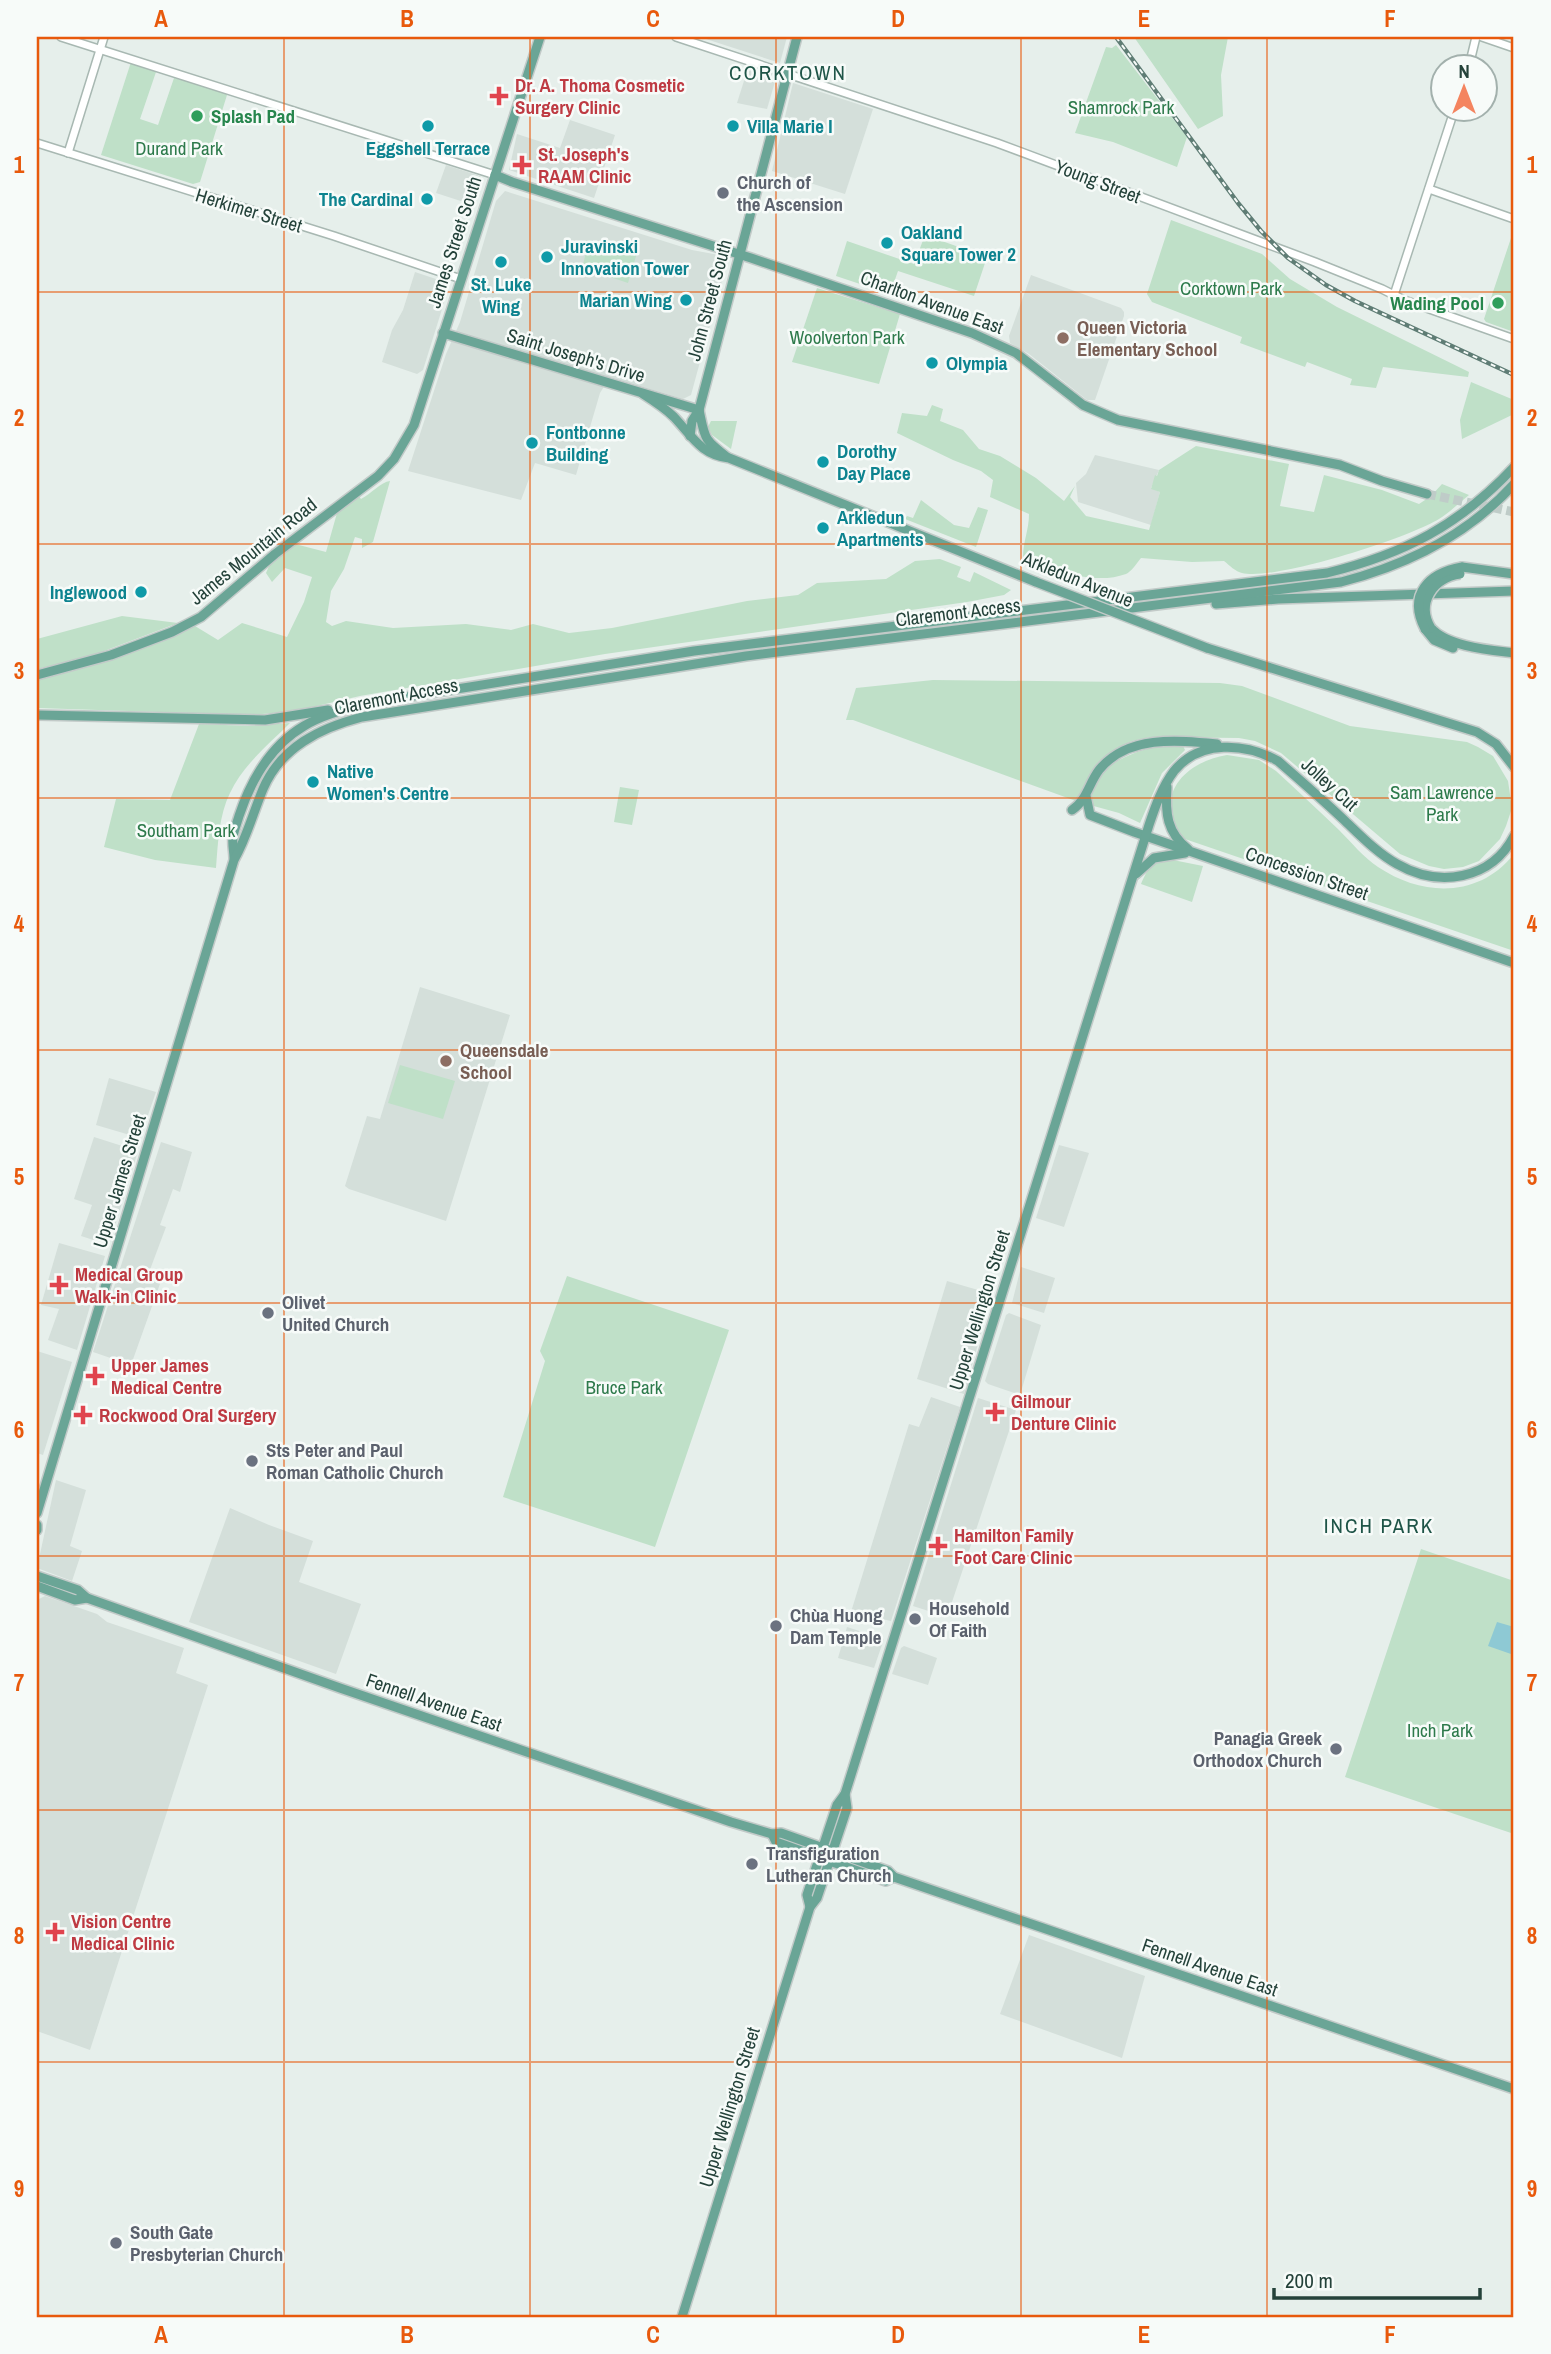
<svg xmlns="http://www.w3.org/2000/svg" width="1551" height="2354" font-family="'Archivo Narrow',sans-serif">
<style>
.built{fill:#d4dfda}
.green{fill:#bfe0c8}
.water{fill:#8ec9d4}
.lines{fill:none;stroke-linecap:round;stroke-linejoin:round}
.major-tunnel{stroke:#bfccc8;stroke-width:9;stroke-dasharray:9 4.5;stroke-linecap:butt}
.minor-casing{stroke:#a8b8b2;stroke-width:10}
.major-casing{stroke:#c2cac8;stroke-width:12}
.minor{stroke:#fff;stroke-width:7}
.major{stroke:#6aa596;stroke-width:9}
.rail-casing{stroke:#5f7d75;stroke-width:4.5}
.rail{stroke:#f7fbf9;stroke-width:2;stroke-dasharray:5;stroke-linecap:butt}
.major-bridge-casing{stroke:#c2cac8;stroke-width:12;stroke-linecap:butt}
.major-bridge{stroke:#6aa596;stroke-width:9}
.grid{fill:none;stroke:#e8590c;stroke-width:2;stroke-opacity:0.55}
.health-dot{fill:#e0444e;stroke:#f7fbf9;stroke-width:2.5}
.leisure-dot{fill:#2e9e5b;stroke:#f7fbf9;stroke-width:2.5}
.culture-dot{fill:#0f9aa8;stroke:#f7fbf9;stroke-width:2.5}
.worship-dot{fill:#6b7280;stroke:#f7fbf9;stroke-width:2.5}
.education-dot{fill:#8d6e63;stroke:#f7fbf9;stroke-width:2.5}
.labels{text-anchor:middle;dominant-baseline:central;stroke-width:5;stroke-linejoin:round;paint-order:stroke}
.health-label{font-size:19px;font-weight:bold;fill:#be3a42;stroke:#f7fbf9;text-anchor:start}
.park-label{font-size:19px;fill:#2d7a4b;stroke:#f7fbf9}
.leisure-label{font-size:19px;font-weight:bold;fill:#27864d;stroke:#f7fbf9;text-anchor:start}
.culture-label{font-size:19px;font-weight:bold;fill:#0d838f;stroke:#f7fbf9;text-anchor:start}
.street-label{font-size:19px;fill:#24423a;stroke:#f7fbf9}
.worship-label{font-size:19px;font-weight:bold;fill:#5b616d;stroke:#f7fbf9;text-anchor:start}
.education-label{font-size:19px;font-weight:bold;fill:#785e54;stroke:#f7fbf9;text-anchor:start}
.neighbourhood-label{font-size:21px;letter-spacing:2px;fill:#1f5548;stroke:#f7fbf9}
.neatline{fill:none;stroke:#e8590c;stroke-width:2.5}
.grid-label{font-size:23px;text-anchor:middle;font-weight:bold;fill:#e8590c}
</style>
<rect width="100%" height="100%" fill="#e6efeb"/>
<g class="built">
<path d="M 707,37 L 787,37 L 780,63 L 706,39 Z"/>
<path d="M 749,65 L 777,75 L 767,109 L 737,103 Z"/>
<path d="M 793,83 L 873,109 L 845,194 L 772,171 Z"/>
<path d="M 570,120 L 615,135 L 594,198 L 509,170 L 517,134 L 560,148 Z"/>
<path d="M 446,165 L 480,176 L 482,180 L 473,205 L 436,193 Z"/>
<path d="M 505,191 L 692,250 L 719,255 L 725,262 L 723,277 L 691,395 L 683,399 L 610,377 L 600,393 L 576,475 L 535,463 L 521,500 L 408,471 L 446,354 L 460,322 L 496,201 Z"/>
<path d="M 415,272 L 445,282 L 448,290 L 423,370 L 417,374 L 382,362 L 392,330 L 403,310 Z"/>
<path d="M 1031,275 L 1121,308 L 1124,312 L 1124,316 L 1095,400 L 1087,400 L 1029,354 L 1010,343 L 1009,336 Z"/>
<path d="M 1095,455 L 1159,470 L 1151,488 L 1160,492 L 1151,525 L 1078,502 L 1076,483 L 1086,474 Z"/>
<path d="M 420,987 L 510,1015 L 446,1221 L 349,1189 L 345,1186 L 367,1116 L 380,1119 Z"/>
<path d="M 109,1078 L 156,1092 L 140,1138 L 96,1125 Z"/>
<path d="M 94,1137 L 138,1151 L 109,1245 L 81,1236 L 92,1205 L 74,1199 Z"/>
<path d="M 161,1142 L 192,1152 L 180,1192 L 173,1189 L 160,1225 L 166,1227 L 148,1275 L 161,1281 L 131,1365 L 93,1352 Z"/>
<path d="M 1059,1145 L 1089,1153 L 1064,1227 L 1036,1218 Z"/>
<path d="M 59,1243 L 105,1256 L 77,1350 L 48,1340 L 59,1309 L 41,1305 Z"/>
<path d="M 1021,1267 L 1055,1278 L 1044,1313 L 1012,1303 Z"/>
<path d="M 947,1281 L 992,1294 L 964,1394 L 917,1379 Z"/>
<path d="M 1009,1313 L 1041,1325 L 1020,1395 L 988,1384 L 985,1381 L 1006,1315 Z"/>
<path d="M 37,1351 L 72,1362 L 43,1455 L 37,1453 Z"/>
<path d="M 931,1397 L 960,1407 L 891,1621 L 851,1612 L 909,1424 L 919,1427 Z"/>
<path d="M 978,1398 L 1016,1410 L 947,1617 L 913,1606 Z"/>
<path d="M 56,1480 L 86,1490 L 70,1546 L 82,1551 L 72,1581 L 37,1568 Z"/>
<path d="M 230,1508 L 269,1525 L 313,1541 L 299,1582 L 361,1604 L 336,1674 L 189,1622 Z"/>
<path d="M 45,1596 L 97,1614 L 107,1622 L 184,1648 L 176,1673 L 208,1685 L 90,2050 L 37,2031 L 37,1600 Z"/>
<path d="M 847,1627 L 884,1639 L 874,1668 L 838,1658 Z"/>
<path d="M 904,1646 L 937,1658 L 928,1685 L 892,1674 L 901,1648 Z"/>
<path d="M 1029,1935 L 1145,1976 L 1122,2058 L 1000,2014 Z"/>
</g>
<g class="green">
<path d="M 1134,37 L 1228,37 L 1221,75 L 1223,116 L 1198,129 Z"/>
<path d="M 1116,45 L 1187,137 L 1177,167 L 1113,142 L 1075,133 L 1106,47 L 1112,48 Z"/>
<path d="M 131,62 L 156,72 L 140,119 L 158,125 L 174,78 L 223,91 L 227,95 L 200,182 L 193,184 L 101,155 Z"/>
<path d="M 1171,220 L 1262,254 L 1290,279 L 1337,307 L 1469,372 L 1468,377 L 1383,367 L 1376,388 L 1350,385 L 1352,379 L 1307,362 L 1305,367 L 1240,343 L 1242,337 L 1152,302 L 1147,294 Z"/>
<path d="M 1514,229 L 1514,332 L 1486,322 L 1484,319 Z"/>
<path d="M 925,235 L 987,257 L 974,296 L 898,271 L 890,294 L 836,276 L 847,241 L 914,264 Z"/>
<path d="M 596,241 L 637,253 L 628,283 L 586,269 L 583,265 L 586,252 L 593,253 Z"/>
<path d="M 817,288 L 900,314 L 879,384 L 792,362 Z"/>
<path d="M 1471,382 L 1514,400 L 1514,414 L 1462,439 L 1460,420 Z"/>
<path d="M 932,405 L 943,409 L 940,421 L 963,430 L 979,449 L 1000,456 L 1036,478 L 1064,501 L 1075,486 L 1070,497 L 1086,516 L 1149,530 L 1160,492 L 1151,489 L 1155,475 L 1157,476 L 1159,470 L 1196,446 L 1289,464 L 1280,506 L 1314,512 L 1324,475 L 1382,490 L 1419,504 L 1431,496 L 1442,484 L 1469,495 C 1459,503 1450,512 1439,519 C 1408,538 1276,581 1242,573 C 1236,572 1229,565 1224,561 L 1192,562 L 1141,558 C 1137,563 1131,572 1126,574 C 1093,586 1053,569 1023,558 C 1023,541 1029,530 1029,514 L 990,497 L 993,480 L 981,471 L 953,460 L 897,433 L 902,413 L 927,416 Z"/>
<path d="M 711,421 L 737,421 L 731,449 L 712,435 L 708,427 Z"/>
<path d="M 390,481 L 373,542 L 362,548 L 362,539 L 355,537 L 344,569 L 331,591 L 326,622 L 332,626 L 346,621 L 393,628 L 466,624 L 511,630 L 533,624 L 569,633 L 612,628 L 747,601 L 798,595 L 817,583 L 886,579 L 915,561 L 940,559 L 961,567 L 957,577 L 970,582 L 974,572 L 1011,590 L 1004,595 L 967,602 L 605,654 L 360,696 L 295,711 L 251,715 L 37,708 L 37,678 C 91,667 145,649 195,626 L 218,640 L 242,623 L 287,637 L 304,602 L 312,577 L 285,568 L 272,582 L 266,573 L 269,566 L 295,544 L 326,552 L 337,513 L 359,496 L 361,499 C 371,494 381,482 390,481 Z"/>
<path d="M 921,500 L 954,525 L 969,528 L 978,507 L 988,510 L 976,547 L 905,519 L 907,516 L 913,518 Z"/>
<path d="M 122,616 L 178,623 L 91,656 L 37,669 L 37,639 Z"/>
<path d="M 933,680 L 1220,683 L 1242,686 L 1350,726 L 1467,742 L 1478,747 L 1493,756 L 1508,781 L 1512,808 L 1506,826 L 1500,839 L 1479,861 L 1463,867 L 1444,869 L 1429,866 L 1400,854 L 1281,753 L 1255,741 L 1239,738 L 1151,737 L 1132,741 L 1117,748 L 1101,761 L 1087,780 L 1081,798 L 1076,801 L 853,720 L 846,720 L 856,688 Z"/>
<path d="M 290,723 C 269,744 243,765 230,793 C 219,815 218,843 216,868 L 155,860 L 104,847 L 116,799 L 170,800 L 199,724 L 248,726 Z"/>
<path d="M 1161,746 L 1183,746 L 1185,750 L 1162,773 L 1140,823 L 1119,813 L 1090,805 C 1088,768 1131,751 1161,746 Z"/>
<path d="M 1227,755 L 1259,760 L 1276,771 C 1297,790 1318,810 1339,830 C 1351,842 1364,858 1378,867 C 1423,897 1479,898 1514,854 L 1514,951 L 1179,837 C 1154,794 1185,762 1227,755 Z"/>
<path d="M 620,787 L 639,790 L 632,825 L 614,822 Z"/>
<path d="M 1168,859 L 1203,866 L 1192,902 L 1141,884 C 1147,869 1152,862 1168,859 Z"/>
<path d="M 400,1065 L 455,1081 L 443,1119 L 388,1103 Z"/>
<path d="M 567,1276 L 729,1330 L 655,1547 L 503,1497 L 545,1361 L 540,1351 Z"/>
<path d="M 1421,1549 L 1514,1581 L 1514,1834 L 1345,1777 Z"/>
</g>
<path class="water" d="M 1497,1622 L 1514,1627 L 1514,1644 L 1511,1654 L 1488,1646 Z"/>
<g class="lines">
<path class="major-tunnel" d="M 1427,494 L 1514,512"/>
<g class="minor-casing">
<g id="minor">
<path d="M 61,37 L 495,175"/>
<path d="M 676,37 L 997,143 L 1315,262 L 1382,289 L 1404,300 L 1514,339"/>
<path d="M 1482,37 L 1514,48"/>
<path d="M 1469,66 L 1476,37"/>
<path d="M 37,143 L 334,236 L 461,279"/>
<path d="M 68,153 L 104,37"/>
<path d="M 1429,189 L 1514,219"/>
<path d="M 1394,295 L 1455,108"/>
</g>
</g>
<g class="major-casing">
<g id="major">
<path d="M 495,175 L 512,182 L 751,258 L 972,333 L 1016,353 L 1083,405 L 1118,420 L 1340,465 L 1382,481 L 1427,494"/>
<path d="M 443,333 L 699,410"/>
<path d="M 643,394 C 654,401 665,408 674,417 C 692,436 701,455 729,458 L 1036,582"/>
<path d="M 699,410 C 705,438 703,439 727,457"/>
<path d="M 690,436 L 692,421 L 699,410 L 797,37"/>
<path d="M 1462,567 L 1514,574"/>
<path d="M 1216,604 L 1278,599 L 1514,591"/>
<path d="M 1431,628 C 1448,647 1490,650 1514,653"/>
<path d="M 1425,629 L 1434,640 L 1453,648"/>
<path d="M 1207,648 L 1477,732 L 1496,744 L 1514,767"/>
<path d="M 37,675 L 111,655 L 172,632 L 201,617 L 275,554 L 378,476 L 394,459 L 414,425 L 540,37"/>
<path d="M 37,715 L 265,720 L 328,710"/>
<path d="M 1167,787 C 1165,813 1167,833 1188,849"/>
<path d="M 1086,796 L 1090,815 L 1134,832 L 1514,963"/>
<path d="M 1072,810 C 1087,800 1089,783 1099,770 C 1127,735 1177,740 1217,744"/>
<path d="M 234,858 C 234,852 232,844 233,837 C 234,830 237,823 239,816 C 251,780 270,746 304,726 C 324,714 347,709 369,703 L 694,651 L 1327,573 C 1404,554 1460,525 1514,467"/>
<path d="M 1136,874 L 1154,858 L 1185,853"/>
<path d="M 37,1513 L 234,860 C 247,837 253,813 263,789 C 281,747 320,728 362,717 L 746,656 L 1341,582 C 1407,565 1468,535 1514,484"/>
<path d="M 37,1525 L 37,1530"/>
<path d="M 37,1576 L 78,1590 L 87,1598 L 340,1688 L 731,1822 L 772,1834 L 781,1833 L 888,1871 L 894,1877 L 1514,2089"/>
<path d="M 37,1586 L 75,1600 L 87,1598"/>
<path d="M 772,1834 L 776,1842 L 886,1881 L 894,1877"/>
<path d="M 810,1907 L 807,1895 L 837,1805 L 845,1794 L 1149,825 C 1155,807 1162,787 1174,771 C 1200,739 1246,743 1278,761 C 1300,780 1322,799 1343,819 C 1360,835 1377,853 1397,864 C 1439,888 1491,880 1514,836"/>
<path d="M 682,2317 L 810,1907 L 817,1898 L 847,1808 L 845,1794"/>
</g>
</g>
<use href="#minor" class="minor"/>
<use href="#major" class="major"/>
<g class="rail-casing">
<path id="rail" d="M 1116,37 L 1238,203 L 1261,231 L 1288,258 L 1326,285 L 1355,301 L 1514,375"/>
</g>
<use href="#rail" class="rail"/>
<g class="major-bridge-casing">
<g id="major-bridge">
<path d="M 1036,582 L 1207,648"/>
<path d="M 1431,628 C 1416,603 1433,578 1460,574"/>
<path d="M 1425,629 C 1407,594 1429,573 1462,567"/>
</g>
</g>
<use href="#major-bridge" class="major-bridge"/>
</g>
<path class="grid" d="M 284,37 L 284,2317M 530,37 L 530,2317M 776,37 L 776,2317M 1021,37 L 1021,2317M 1267,37 L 1267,2317M 37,292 L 1514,292M 37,544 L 1514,544M 37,798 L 1514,798M 37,1050 L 1514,1050M 37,1303 L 1514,1303M 37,1556 L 1514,1556M 37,1810 L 1514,1810M 37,2062 L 1514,2062"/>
<g class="health-dot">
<path d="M495.5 85.5h7v7h7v7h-7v7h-7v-7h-7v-7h7z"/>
<path d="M518.5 154.5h7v7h7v7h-7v7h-7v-7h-7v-7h7z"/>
<path d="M55.5 1274.5h7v7h7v7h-7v7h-7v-7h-7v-7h7z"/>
<path d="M91.5 1365.5h7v7h7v7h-7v7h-7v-7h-7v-7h7z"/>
<path d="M991.5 1401.5h7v7h7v7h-7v7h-7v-7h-7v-7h7z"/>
<path d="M79.5 1404.5h7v7h7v7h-7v7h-7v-7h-7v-7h7z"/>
<path d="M934.5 1535.5h7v7h7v7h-7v7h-7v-7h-7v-7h7z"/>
<path d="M51.5 1921.5h7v7h7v7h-7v7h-7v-7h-7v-7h7z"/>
</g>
<g class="leisure-dot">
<circle cx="197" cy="116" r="7"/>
<circle cx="1498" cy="303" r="7"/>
</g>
<g class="culture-dot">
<circle cx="428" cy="126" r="7"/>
<circle cx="733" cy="126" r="7"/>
<circle cx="427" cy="199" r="7"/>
<circle cx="887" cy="243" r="7"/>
<circle cx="547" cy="257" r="7"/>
<circle cx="501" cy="262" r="7"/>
<circle cx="686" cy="300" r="7"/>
<circle cx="932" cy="363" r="7"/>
<circle cx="532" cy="443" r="7"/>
<circle cx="823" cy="462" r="7"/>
<circle cx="823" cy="528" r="7"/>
<circle cx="141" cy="592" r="7"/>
<circle cx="313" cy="782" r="7"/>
</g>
<g class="worship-dot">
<circle cx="723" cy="193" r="7"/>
<circle cx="268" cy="1313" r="7"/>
<circle cx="252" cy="1461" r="7"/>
<circle cx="915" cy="1619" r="7"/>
<circle cx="776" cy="1626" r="7"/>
<circle cx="1336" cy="1749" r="7"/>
<circle cx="752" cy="1864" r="7"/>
<circle cx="116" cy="2243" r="7"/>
</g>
<g class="education-dot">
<circle cx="1063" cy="338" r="7"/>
<circle cx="446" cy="1061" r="7"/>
</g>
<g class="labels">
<g class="health-label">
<text x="515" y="85">Dr. A. Thoma Cosmetic<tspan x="515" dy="22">Surgery Clinic</tspan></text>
<text x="538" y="154">St. Joseph's<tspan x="538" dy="22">RAAM Clinic</tspan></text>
<text x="75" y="1274">Medical Group<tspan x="75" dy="22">Walk-in Clinic</tspan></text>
<text x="111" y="1365">Upper James<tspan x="111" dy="22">Medical Centre</tspan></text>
<text x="1011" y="1401">Gilmour<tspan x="1011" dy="22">Denture Clinic</tspan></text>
<text x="99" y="1415">Rockwood Oral Surgery</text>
<text x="954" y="1535">Hamilton Family<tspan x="954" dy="22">Foot Care Clinic</tspan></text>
<text x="71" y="1921">Vision Centre<tspan x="71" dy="22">Medical Clinic</tspan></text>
</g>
<g class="park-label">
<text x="1121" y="107">Shamrock Park</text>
<text x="179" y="148">Durand Park</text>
<text x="1231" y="288">Corktown Park</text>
<text x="847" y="337">Woolverton Park</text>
<text x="1442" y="792">Sam Lawrence<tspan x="1442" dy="22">Park</tspan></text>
<text x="186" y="830">Southam Park</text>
<text x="624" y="1387">Bruce Park</text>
<text x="1440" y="1730">Inch Park</text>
</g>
<g class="leisure-label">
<text x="211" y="116">Splash Pad</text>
<text x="1484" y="303" text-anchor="end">Wading Pool</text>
</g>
<g class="culture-label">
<text x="747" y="126">Villa Marie I</text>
<text x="428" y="148" text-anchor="middle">Eggshell Terrace</text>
<text x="413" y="199" text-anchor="end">The Cardinal</text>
<text x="901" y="232">Oakland<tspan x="901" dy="22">Square Tower 2</tspan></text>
<text x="561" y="246">Juravinski<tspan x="561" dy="22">Innovation Tower</tspan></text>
<text x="501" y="284" text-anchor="middle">St. Luke<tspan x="501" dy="22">Wing</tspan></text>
<text x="672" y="300" text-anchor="end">Marian Wing</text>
<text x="946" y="363">Olympia</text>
<text x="546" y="432">Fontbonne<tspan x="546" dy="22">Building</tspan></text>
<text x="837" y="451">Dorothy<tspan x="837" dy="22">Day Place</tspan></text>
<text x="837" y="517">Arkledun<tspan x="837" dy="22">Apartments</tspan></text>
<text x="127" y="592" text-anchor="end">Inglewood</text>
<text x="327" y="771">Native<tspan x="327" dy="22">Women's Centre</tspan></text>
</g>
<g class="street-label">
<text transform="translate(1098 181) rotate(21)">Young Street</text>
<text transform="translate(249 210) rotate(17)">Herkimer Street</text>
<text transform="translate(454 242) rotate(-72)">James Street South</text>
<text transform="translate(709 300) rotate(-75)">John Street South</text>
<text transform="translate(932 302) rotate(20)">Charlton Avenue East</text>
<text transform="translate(576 355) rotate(17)">Saint Joseph's Drive</text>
<text transform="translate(253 551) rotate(-39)">James Mountain Road</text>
<text transform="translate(1078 579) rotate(22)">Arkledun Avenue</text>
<text transform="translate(958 612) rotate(-7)">Claremont Access</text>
<text transform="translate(396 696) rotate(-11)">Claremont Access</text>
<text transform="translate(1330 784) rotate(42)">Jolley Cut</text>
<text transform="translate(1307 873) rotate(19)">Concession Street</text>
<text transform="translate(119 1181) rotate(-73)">Upper James Street</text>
<text transform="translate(979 1310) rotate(-73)">Upper Wellington Street</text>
<text transform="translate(434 1702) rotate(19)">Fennell Avenue East</text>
<text transform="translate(1210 1967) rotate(19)">Fennell Avenue East</text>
<text transform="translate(729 2107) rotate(-73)">Upper Wellington Street</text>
</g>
<g class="worship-label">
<text x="737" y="182">Church of<tspan x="737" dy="22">the Ascension</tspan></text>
<text x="282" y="1302">Olivet<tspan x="282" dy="22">United Church</tspan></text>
<text x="266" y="1450">Sts Peter and Paul<tspan x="266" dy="22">Roman Catholic Church</tspan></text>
<text x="929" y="1608">Household<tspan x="929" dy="22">Of Faith</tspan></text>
<text x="790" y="1615">Chùa Huong<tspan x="790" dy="22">Dam Temple</tspan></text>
<text x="1322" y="1738" text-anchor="end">Panagia Greek<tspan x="1322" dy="22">Orthodox Church</tspan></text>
<text x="766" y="1853">Transfiguration<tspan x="766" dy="22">Lutheran Church</tspan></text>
<text x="130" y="2232">South Gate<tspan x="130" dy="22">Presbyterian Church</tspan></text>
</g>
<g class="education-label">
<text x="1077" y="327">Queen Victoria<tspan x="1077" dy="22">Elementary School</tspan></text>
<text x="460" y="1050">Queensdale<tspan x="460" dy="22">School</tspan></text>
</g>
<g class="neighbourhood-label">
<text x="788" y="72">CORKTOWN</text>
<text x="1379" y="1525">INCH PARK</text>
</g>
</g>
<rect width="1551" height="2354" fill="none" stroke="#f7fbf9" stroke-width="77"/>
<g transform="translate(1464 88)"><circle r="33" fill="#f7fbf9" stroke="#a3b1ad" stroke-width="2"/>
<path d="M0-5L12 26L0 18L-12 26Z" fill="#f4845f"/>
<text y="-10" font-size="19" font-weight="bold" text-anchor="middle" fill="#24423a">N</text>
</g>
<path d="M1274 2288v10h206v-10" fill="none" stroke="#24423a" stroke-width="3.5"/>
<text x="1285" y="2288" font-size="21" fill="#24423a" stroke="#f7fbf9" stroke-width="5" paint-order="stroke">200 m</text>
<rect x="38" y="38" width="1474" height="2278" class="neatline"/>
<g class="grid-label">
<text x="161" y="27">A</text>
<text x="407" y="27">B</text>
<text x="653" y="27">C</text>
<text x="898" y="27">D</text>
<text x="1144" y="27">E</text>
<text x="1390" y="27">F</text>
<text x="19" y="173">1</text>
<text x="1532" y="173">1</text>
<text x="19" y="426">2</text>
<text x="1532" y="426">2</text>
<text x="19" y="679">3</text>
<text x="1532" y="679">3</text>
<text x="19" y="932">4</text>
<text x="1532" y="932">4</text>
<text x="19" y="1185">5</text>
<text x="1532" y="1185">5</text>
<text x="19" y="1438">6</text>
<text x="1532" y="1438">6</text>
<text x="19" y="1691">7</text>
<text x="1532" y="1691">7</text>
<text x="19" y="1944">8</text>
<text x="1532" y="1944">8</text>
<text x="19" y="2197">9</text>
<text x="1532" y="2197">9</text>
<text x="161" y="2343">A</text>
<text x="407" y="2343">B</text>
<text x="653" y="2343">C</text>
<text x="898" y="2343">D</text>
<text x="1144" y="2343">E</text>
<text x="1390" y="2343">F</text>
</g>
</svg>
